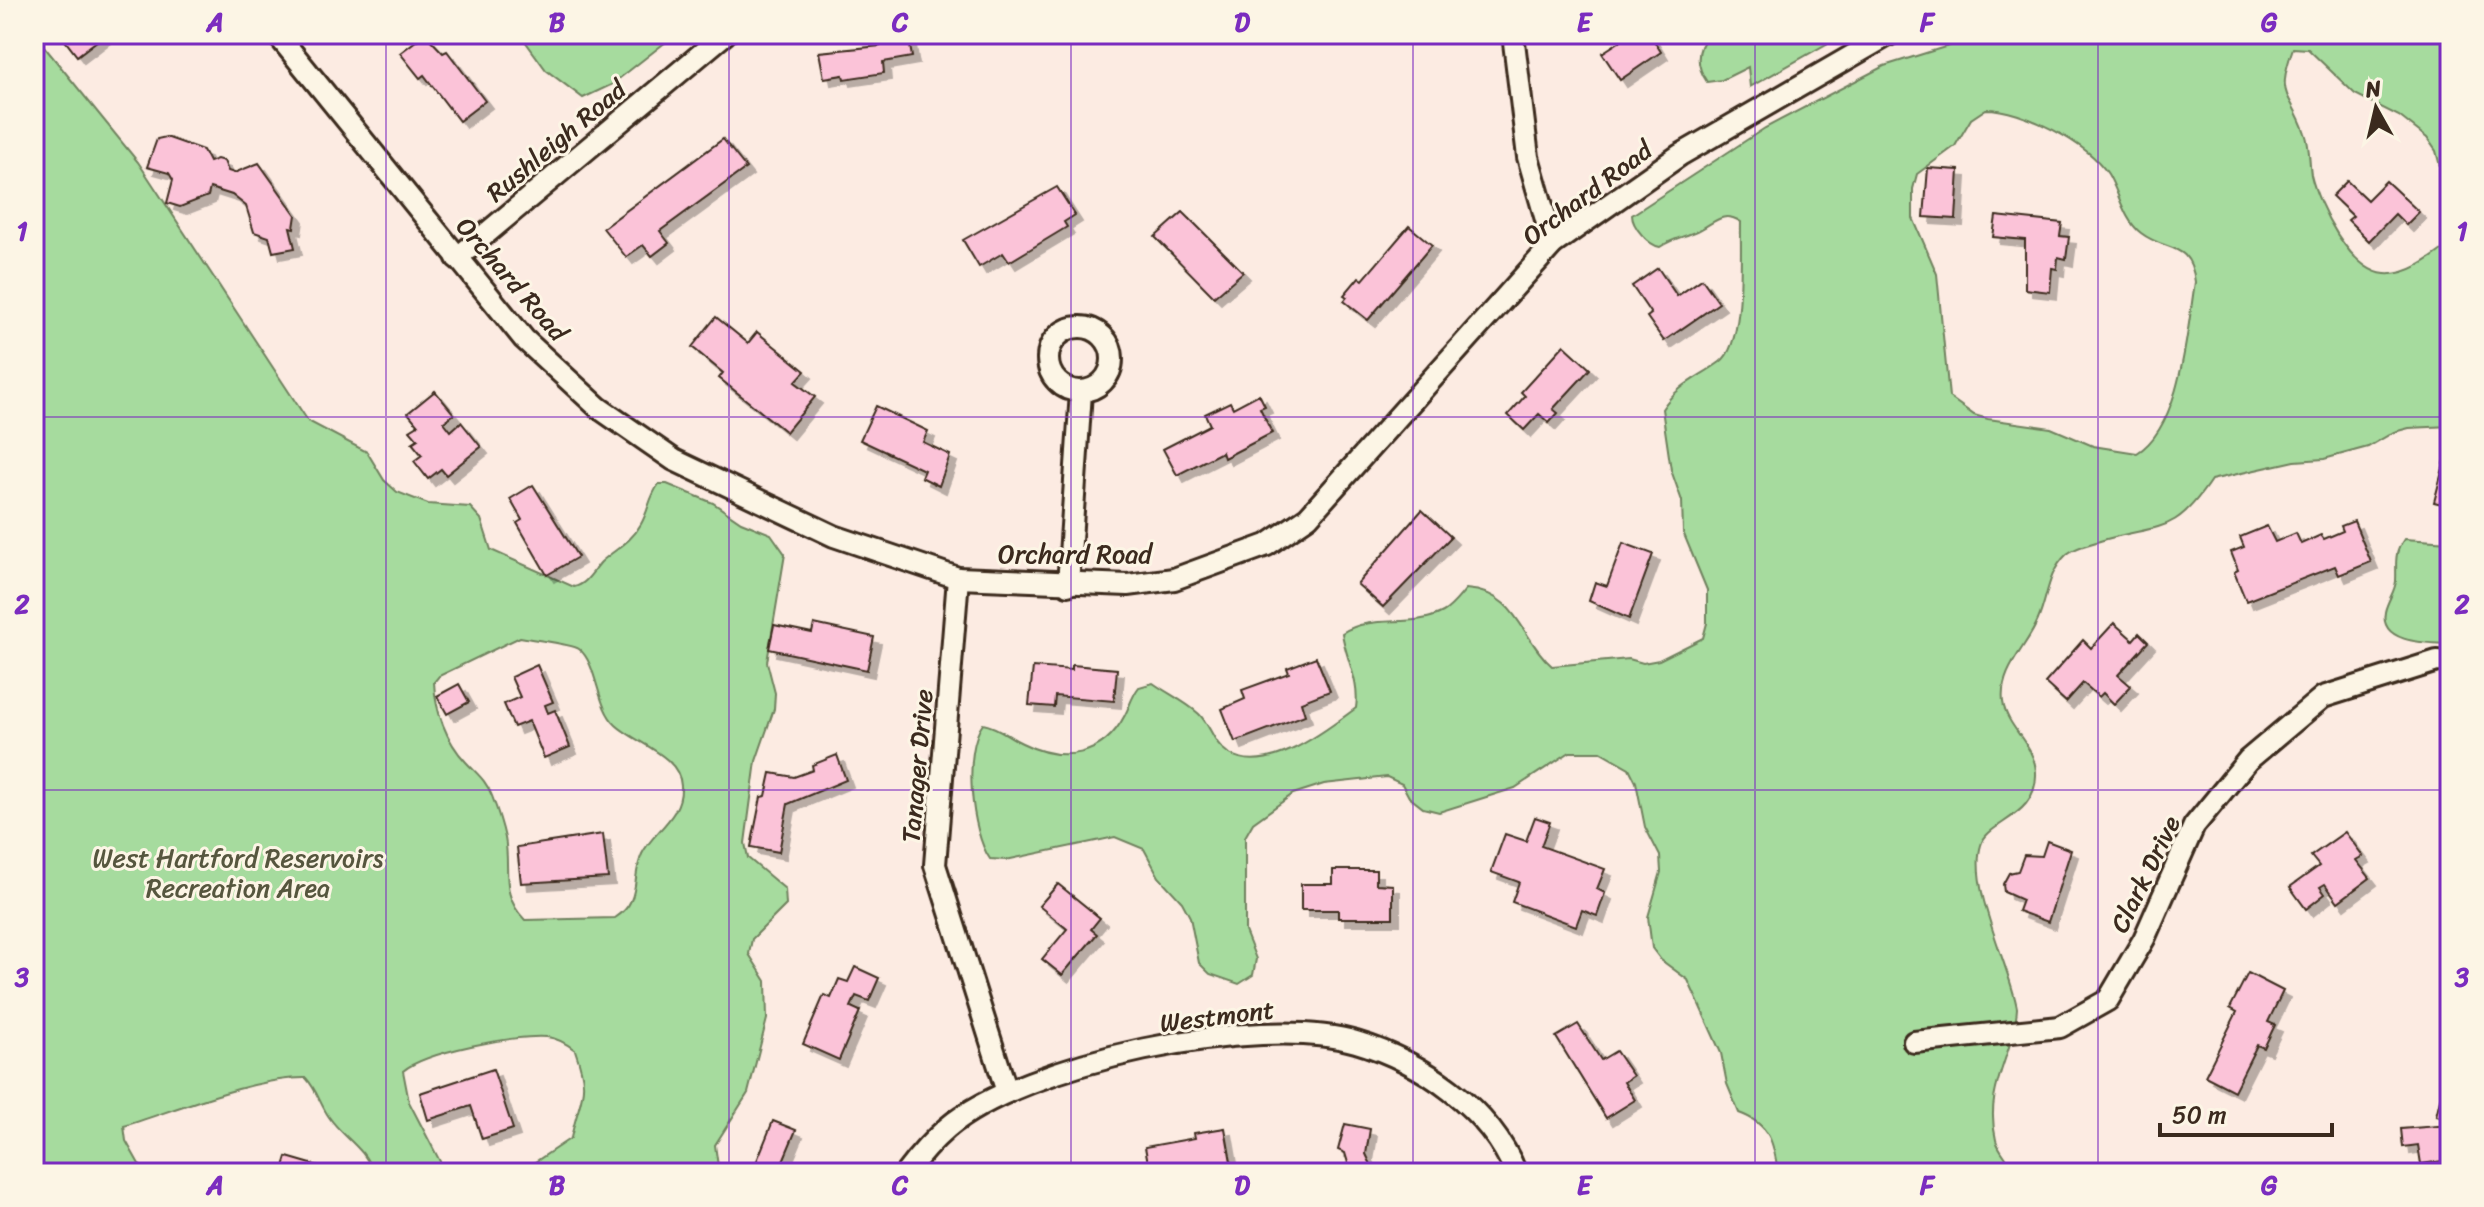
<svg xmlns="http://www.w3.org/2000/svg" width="2484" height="1207" font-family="Sriracha,sans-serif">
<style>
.green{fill:#a6db9e;stroke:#70825e;stroke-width:2;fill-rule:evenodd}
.building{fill:#fbc3d8;stroke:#3b2a1e;stroke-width:2;filter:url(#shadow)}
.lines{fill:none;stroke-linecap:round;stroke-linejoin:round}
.minor-casing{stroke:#3b2a1e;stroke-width:26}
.minor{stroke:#fcf5e5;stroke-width:20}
.grid{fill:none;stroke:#7b2cbf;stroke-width:2;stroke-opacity:0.55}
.labels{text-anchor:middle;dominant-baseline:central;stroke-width:6;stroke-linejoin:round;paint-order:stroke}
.street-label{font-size:26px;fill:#3b2a1e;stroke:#fcf5e5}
.park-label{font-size:26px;fill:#56563e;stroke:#fcf5e5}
.neatline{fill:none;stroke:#7b2cbf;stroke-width:3}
.grid-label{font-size:26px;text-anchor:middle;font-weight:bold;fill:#7b2cbf}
</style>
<defs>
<filter id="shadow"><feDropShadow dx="7" dy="7" stdDeviation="0" flood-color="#0004"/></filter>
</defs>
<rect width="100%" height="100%" fill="#fcebe2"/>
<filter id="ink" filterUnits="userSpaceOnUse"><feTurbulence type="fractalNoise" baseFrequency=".0125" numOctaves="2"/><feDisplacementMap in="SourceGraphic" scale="16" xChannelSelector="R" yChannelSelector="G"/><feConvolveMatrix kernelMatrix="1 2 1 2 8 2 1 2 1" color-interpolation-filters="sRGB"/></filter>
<g filter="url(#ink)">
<g class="green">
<path d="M 34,34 L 138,162 L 308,421 L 367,452 L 384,480 L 397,492 L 428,504 L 470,507 L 481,519 L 491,550 L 574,587 C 587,584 592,572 601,562 C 616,548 630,544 641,524 C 649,510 649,497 659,484 L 667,484 L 713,503 L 741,522 L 771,534 L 785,554 L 767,662 L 775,693 L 774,709 L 756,761 L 745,843 L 748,858 L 785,889 L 786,905 L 752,939 L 749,954 L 766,981 L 767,1019 L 748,1093 L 715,1145 L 719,1173 L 509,1173 L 529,1166 L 571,1138 C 580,1094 591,1095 575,1050 C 567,1044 557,1038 547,1037 C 517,1034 425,1052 403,1071 L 409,1102 L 446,1173 L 373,1173 C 365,1147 343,1138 329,1117 C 320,1104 317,1090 306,1078 C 256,1077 175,1110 124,1126 L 126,1141 L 144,1173 L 34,1173 ZM 520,637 C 533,640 572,644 579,649 C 598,664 596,707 616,725 C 635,743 680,755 681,786 C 683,817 652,832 642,854 C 631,878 642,901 615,918 L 525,920 C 499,894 511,869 505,838 C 502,824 497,809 492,796 C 486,780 477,774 466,762 C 446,741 435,710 434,682 L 439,676 Z"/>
<path d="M 520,34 L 676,34 L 611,85 L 583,98 L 546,70 Z"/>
<path d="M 1709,34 L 1844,34 L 1750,87 L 1748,67 L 1722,80 L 1707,82 C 1696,66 1695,50 1709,34 Z"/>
<path d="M 1987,34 L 2450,34 L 2450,204 L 2436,151 L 2427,138 L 2399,116 L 2355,94 L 2308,49 L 2293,48 C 2275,99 2290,90 2305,133 C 2310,146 2309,162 2311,175 C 2318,205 2350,271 2385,274 C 2408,276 2433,257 2450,244 L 2450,426 L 2409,428 L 2394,432 L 2368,447 L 2324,459 L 2295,461 L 2211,480 C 2173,537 2160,523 2100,541 C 2090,544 2075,547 2067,554 C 2047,573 2048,597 2038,620 C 2027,647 1999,670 2003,702 C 2007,728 2035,745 2036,772 C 2038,818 1987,821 1981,845 C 1968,888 2010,966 2017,1008 C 2015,1054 1983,1087 1996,1140 C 1999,1152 2011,1161 2014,1173 L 1778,1173 C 1774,1143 1770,1124 1739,1113 L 1727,1084 L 1721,1053 L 1688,980 L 1661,960 L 1652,948 L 1648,917 L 1661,872 L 1660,856 L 1645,827 L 1636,782 L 1629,768 L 1601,752 L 1570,752 L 1515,788 L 1439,812 L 1423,808 L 1409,797 L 1402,784 L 1387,777 L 1324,784 L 1293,794 L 1253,823 L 1245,837 L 1245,931 L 1256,959 L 1253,975 L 1239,984 L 1210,974 L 1199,963 L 1190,917 L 1182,902 L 1159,877 L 1144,849 L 1115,837 L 1006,860 L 990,859 C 971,832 963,750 983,724 C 999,727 1007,736 1022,743 C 1062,763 1103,758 1125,715 C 1130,705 1132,696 1139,687 L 1153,683 C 1167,693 1186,702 1199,714 C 1211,726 1213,743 1228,753 C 1267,777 1325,731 1356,708 C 1360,681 1346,660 1342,633 C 1372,613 1412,629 1443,612 C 1452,607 1459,597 1466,589 C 1519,593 1520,638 1552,666 L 1629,659 L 1643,663 L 1659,660 L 1703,638 L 1707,623 L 1707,590 L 1683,532 L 1682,501 L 1671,470 L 1662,409 C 1677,385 1698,378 1720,362 C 1746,344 1740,252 1741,222 C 1721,209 1713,225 1695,232 C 1683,237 1672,239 1660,247 C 1648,245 1632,226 1632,215 L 1765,128 L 1884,66 ZM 1986,109 C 2022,109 2088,143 2108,174 C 2119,192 2123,219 2141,233 C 2167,253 2190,240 2195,282 C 2187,331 2181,426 2137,453 L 2093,446 L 2051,428 L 1988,419 L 1974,415 L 1949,397 L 1937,274 L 1913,218 L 1913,189 L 1917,174 L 1955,146 L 1971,119 Z"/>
<path d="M 2404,539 L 2450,542 L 2450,644 C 2429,643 2379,644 2385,612 C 2387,601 2395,592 2396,581 C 2397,563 2393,555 2404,539 Z"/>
</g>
<g class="building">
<path d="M 60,34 L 106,34 L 77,56 Z"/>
<path d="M 425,34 L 443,53 L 447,51 L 485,101 L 459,121 L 424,75 L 420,78 L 400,53 Z"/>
<path d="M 878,34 L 908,34 L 912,57 L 883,62 L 884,73 L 844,79 L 843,75 L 824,78 L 819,52 L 880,46 Z"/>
<path d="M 1618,34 L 1650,34 L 1661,52 L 1620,80 L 1602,53 L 1622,40 Z"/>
<path d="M 166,137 L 203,150 L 209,162 L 217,159 L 224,161 L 228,171 L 234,173 L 259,163 L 296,215 L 294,228 L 290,227 L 295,248 L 273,252 L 269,237 L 254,232 L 246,206 L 232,195 L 210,188 L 208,196 L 180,207 L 167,203 L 173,180 L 169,173 L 147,167 L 157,139 Z"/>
<path d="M 723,139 L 746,168 L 660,231 L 669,243 L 652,256 L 643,245 L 626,257 L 603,228 Z"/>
<path d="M 1928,168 L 1959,170 L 1956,219 L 1924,217 Z"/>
<path d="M 2347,181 L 2367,200 L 2386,181 L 2419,212 L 2406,225 L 2395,214 L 2369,241 L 2348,220 L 2353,216 L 2332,196 Z"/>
<path d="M 1057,187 L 1075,215 L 1064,222 L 1067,227 L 1009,262 L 1003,253 L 979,267 L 963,240 Z"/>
<path d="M 1183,212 L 1243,272 L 1214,297 L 1155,237 Z"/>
<path d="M 1996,216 L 2062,223 L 2060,236 L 2069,237 L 2066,259 L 2058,257 L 2057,269 L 2052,268 L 2050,292 L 2025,289 L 2025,240 L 1993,237 Z"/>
<path d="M 1409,226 L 1432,245 L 1368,320 L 1344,301 L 1347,297 L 1344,295 L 1359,277 L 1363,280 Z"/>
<path d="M 1658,268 L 1677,296 L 1702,279 L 1719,303 L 1664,341 L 1647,317 L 1651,314 L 1632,286 Z"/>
<path d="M 716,317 L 748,343 L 757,332 L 805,371 L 795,382 L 815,397 L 786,432 L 719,378 L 723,373 L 692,347 Z"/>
<path d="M 1564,345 L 1590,369 L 1553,409 L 1558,413 L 1549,423 L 1539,414 L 1524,430 L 1508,415 L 1525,396 L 1521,392 Z"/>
<path d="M 435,391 L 454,414 L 444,422 L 451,431 L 461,422 L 481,447 L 446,475 L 441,469 L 428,479 L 414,461 L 422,455 L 412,443 L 418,439 L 410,430 L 418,425 L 408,413 Z"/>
<path d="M 1259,394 L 1265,406 L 1260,408 L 1272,433 L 1224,458 L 1222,452 L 1177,475 L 1163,449 L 1210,425 L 1205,414 L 1230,402 L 1233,408 Z"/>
<path d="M 876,406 L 928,431 L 923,442 L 950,455 L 939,486 L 921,477 L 924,470 L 860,440 Z"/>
<path d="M 2448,449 L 2450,449 L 2450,506 L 2434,502 Z"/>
<path d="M 533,485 L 578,557 L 547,575 L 517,523 L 522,520 L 510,499 Z"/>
<path d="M 1422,510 L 1451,537 L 1383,607 L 1357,584 Z"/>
<path d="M 2354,521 L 2371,562 L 2339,575 L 2335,566 L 2246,601 L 2234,572 L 2238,570 L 2231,552 L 2244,547 L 2240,537 L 2267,526 L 2275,542 L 2296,533 L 2301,544 L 2321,535 L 2324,539 L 2343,531 L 2341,526 Z"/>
<path d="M 1623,543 L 1653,554 L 1629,619 L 1589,601 L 1595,582 L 1607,586 Z"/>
<path d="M 2114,623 L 2133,640 L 2139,633 L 2148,642 L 2118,675 L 2131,686 L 2114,704 L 2103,693 L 2099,697 L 2083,683 L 2066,702 L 2045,683 L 2083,640 L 2091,648 Z"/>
<path d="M 814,624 L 874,637 L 867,670 L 769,649 L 774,625 L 812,633 Z"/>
<path d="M 1316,657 L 1330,691 L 1301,702 L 1305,715 L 1235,742 L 1222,709 L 1245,699 L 1242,690 L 1289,673 L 1287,668 Z"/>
<path d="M 537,665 L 553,702 L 545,705 L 548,713 L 555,710 L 570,747 L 544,758 L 529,721 L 514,727 L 504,704 L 520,697 L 511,677 Z"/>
<path d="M 1072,665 L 1117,669 L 1114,701 L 1055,696 L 1054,707 L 1029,705 L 1033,667 L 1072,670 Z"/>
<path d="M 459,684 L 469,702 L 447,714 L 437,696 Z"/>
<path d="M 837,755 L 846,780 L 788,804 L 779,852 L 751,847 L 761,797 L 766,796 L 771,773 L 794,777 L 813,770 L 812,765 Z"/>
<path d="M 1535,817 L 1550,822 L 1541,846 L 1605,869 L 1597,889 L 1605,893 L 1597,916 L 1582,910 L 1576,926 L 1512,902 L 1519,882 L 1491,872 L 1505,834 L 1526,841 Z"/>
<path d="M 2345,832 L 2363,856 L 2356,860 L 2370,878 L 2338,902 L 2325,884 L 2320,887 L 2325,894 L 2306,909 L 2290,887 L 2319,866 L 2311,856 Z"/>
<path d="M 603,834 L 608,878 L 521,883 L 517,847 Z"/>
<path d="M 2047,841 L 2071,850 L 2048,922 L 2018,911 L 2022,900 L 2004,892 L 2003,884 L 2009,873 L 2018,871 L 2024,855 L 2042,856 Z"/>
<path d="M 1333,870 L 1376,870 L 1376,884 L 1393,885 L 1393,918 L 1338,918 L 1338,910 L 1301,910 L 1301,884 L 1333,884 Z"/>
<path d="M 1058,884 L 1100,918 L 1091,929 L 1097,934 L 1062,975 L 1042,959 L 1067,929 L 1039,906 Z"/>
<path d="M 855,967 L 879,978 L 869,1001 L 856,996 L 851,1007 L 860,1011 L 839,1060 L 803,1044 L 824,995 L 831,998 L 839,979 L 848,982 Z"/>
<path d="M 2248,973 L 2283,991 L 2268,1022 L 2275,1025 L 2264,1048 L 2257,1045 L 2234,1091 L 2205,1076 L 2237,1012 L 2230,1008 Z"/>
<path d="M 1578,1024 L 1601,1060 L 1616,1051 L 1633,1076 L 1624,1082 L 1635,1100 L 1606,1118 L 1556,1037 Z"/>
<path d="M 493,1069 L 513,1129 L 482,1139 L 471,1106 L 428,1120 L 420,1093 Z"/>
<path d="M 2442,1091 L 2450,1093 L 2450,1119 L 2436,1116 Z"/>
<path d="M 773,1121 L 796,1130 L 783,1161 L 788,1163 L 784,1173 L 752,1173 Z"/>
<path d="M 1345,1124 L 1370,1129 L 1366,1154 L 1375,1173 L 1351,1173 L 1345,1153 L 1338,1150 Z"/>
<path d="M 2450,1125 L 2450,1160 L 2421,1164 L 2418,1145 L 2403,1147 L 2401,1129 Z"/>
<path d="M 1225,1128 L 1233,1173 L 1150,1173 L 1145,1147 L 1195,1138 L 1194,1133 Z"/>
<path d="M 287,1157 L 318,1166 L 316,1173 L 282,1173 Z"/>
</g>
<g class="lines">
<g class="minor-casing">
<g id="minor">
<path d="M 277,34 L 524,339 L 599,408 L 674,460 L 834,536 L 958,578 L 1128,585 L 1174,579 L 1267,545 L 1308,517 L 1553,244 L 1680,155 L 1890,34"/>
<path d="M 1513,34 L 1528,157 L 1553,244"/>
<path d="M 457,258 L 725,34"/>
<circle cx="1080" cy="359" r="32"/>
<path d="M 958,578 L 935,865 L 1007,1092"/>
<path d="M 1068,585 L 1081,392"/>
<path d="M 1914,1042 L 2060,1027 L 2108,1000 L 2144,939 L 2194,826 L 2248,760 L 2323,697 L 2437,661 L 2450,662"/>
<path d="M 906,1173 C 918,1157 932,1141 947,1128 C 1025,1062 1258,1013 1356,1042 C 1421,1061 1490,1108 1516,1173"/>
</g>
</g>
<use href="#minor" class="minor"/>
</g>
</g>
<path class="grid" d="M 386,34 L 386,1173M 729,34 L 729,1173M 1071,34 L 1071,1173M 1413,34 L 1413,1173M 1755,34 L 1755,1173M 2098,34 L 2098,1173M 34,417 L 2450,417M 34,790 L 2450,790"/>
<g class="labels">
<g class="street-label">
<text transform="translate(556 141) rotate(-40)">Rushleigh Road</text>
<text transform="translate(1587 193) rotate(-37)">Orchard Road</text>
<text transform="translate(512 279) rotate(49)">Orchard Road</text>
<text x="1075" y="554">Orchard Road</text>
<text transform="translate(917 766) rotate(-85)">Tanager Drive</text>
<text transform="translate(2145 874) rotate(-64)">Clark Drive</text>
<text transform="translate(1217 1016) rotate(-7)">Westmont</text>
</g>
<g class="park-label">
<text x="238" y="858">West Hartford Reservoirs<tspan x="238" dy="30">Recreation Area</tspan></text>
</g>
</g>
<rect width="2484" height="1207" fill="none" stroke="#fcf5e5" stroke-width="88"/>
<g transform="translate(2376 108) rotate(352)" stroke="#fcf5e5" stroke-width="6" paint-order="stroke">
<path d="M0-6L14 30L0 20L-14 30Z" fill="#3b2a1e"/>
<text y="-12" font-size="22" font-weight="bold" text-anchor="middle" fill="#3b2a1e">N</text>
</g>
<path d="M2160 1123v12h172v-12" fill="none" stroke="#3b2a1e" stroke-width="4"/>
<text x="2172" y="1123" font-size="24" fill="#3b2a1e" stroke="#fcf5e5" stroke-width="6" paint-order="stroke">50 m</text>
<rect x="44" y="44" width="2396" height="1119" class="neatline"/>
<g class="grid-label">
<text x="215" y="31">A</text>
<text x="557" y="31">B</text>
<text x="900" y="31">C</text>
<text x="1242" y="31">D</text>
<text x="1584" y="31">E</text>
<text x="1927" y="31">F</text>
<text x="2269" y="31">G</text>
<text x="22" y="240">1</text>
<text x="2462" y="240">1</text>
<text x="22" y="613">2</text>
<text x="2462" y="613">2</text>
<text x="22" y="986">3</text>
<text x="2462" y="986">3</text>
<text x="215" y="1194">A</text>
<text x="557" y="1194">B</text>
<text x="900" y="1194">C</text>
<text x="1242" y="1194">D</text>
<text x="1584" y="1194">E</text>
<text x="1927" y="1194">F</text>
<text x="2269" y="1194">G</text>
</g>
</svg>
